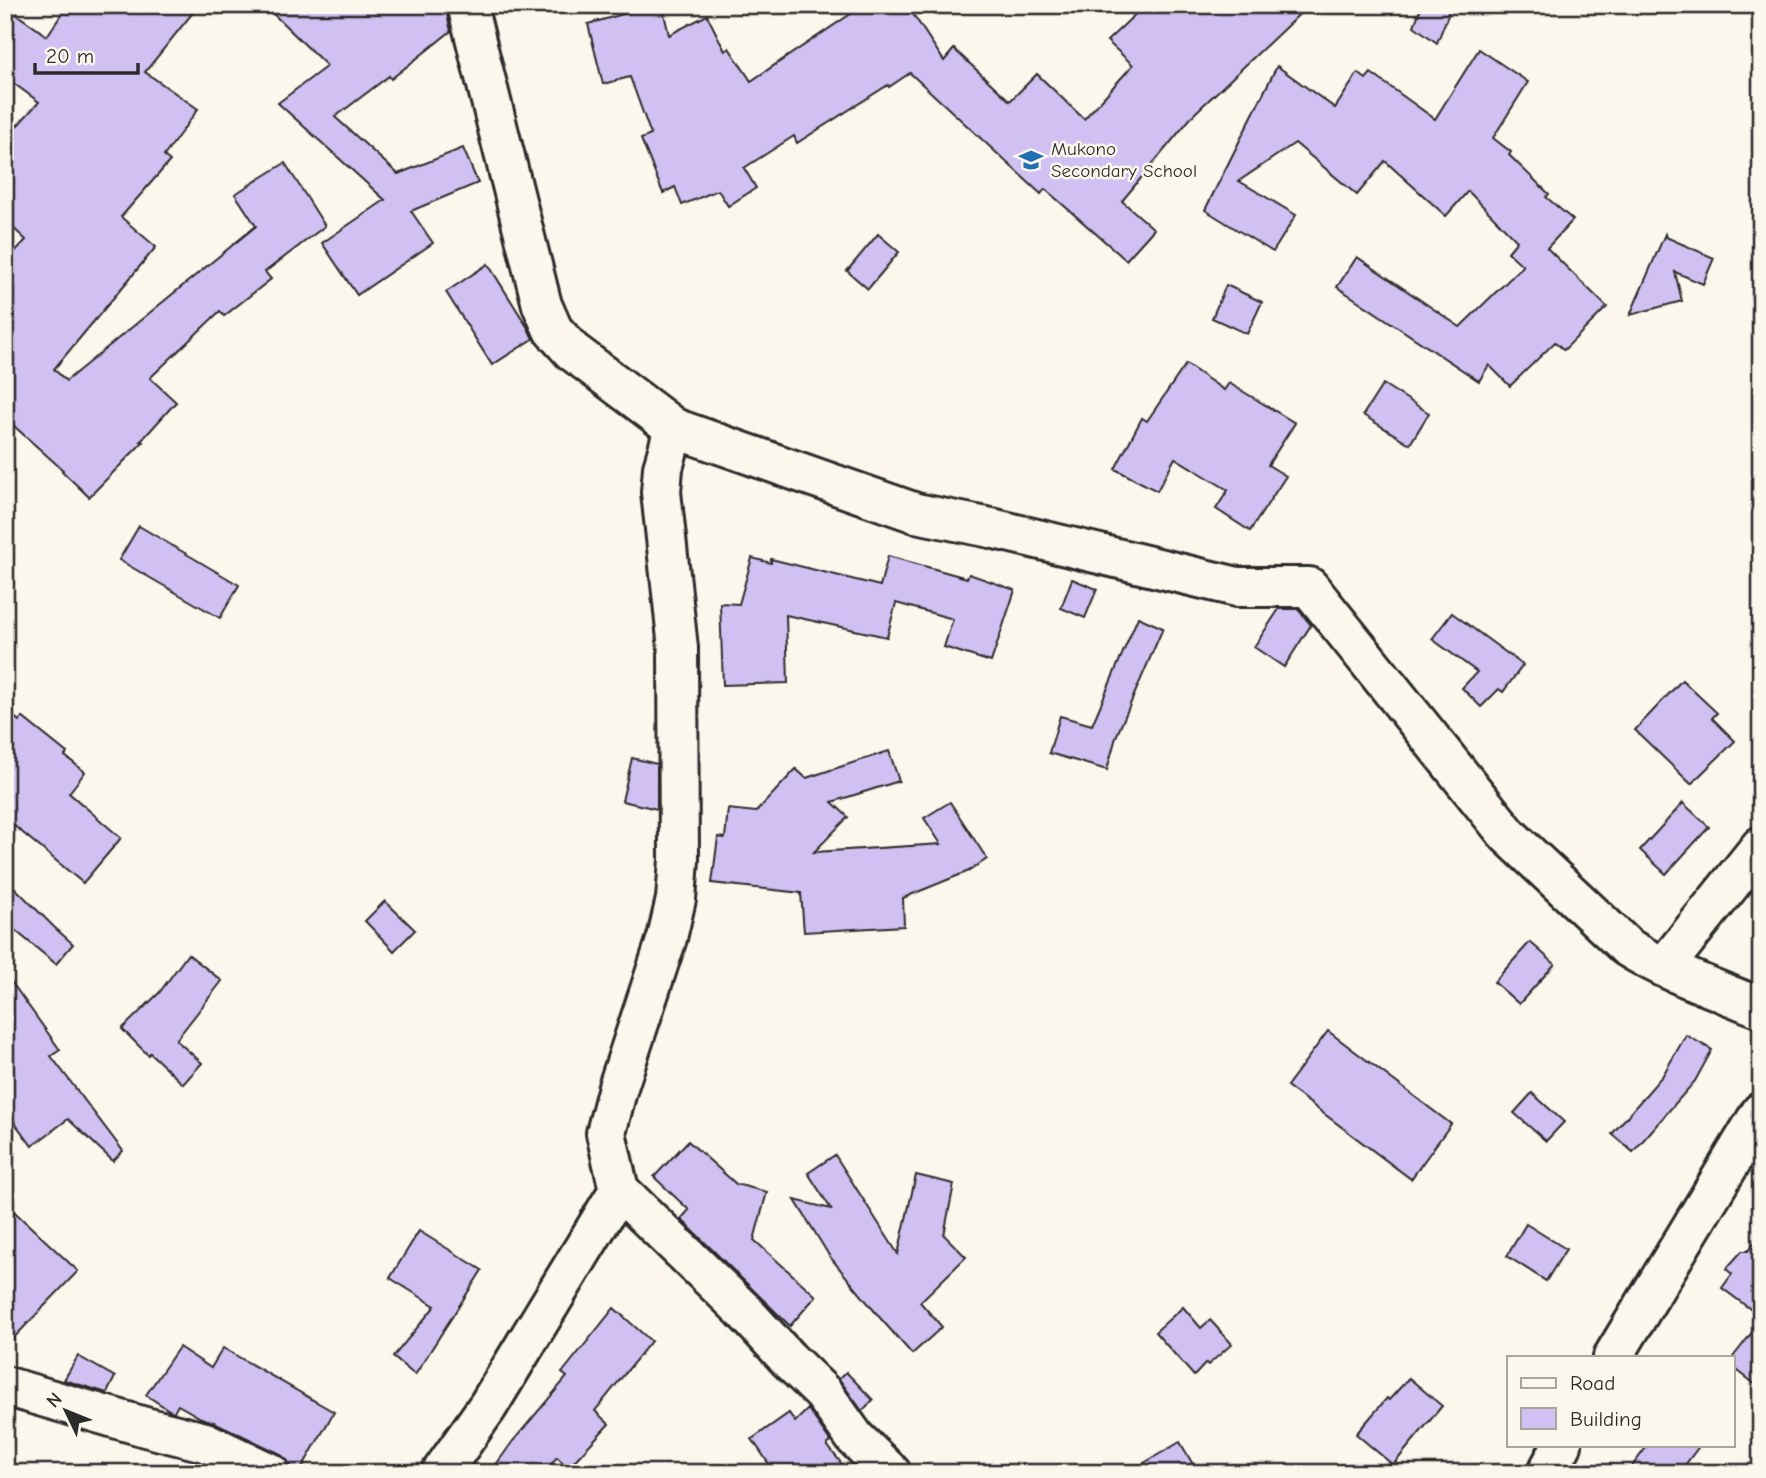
<svg xmlns="http://www.w3.org/2000/svg" width="1766" height="1478" font-family="'Comic Neue',sans-serif">
<style>
.building{fill:#d1c1f3;stroke:#2b2b2b;stroke-width:2}
.lines{fill:none;stroke-linecap:round;stroke-linejoin:round}
.minor-casing{stroke:#2b2b2b;stroke-width:44}
.minor{stroke:#fbf7ec;stroke-width:38}
.labels{text-anchor:middle;dominant-baseline:central;stroke-width:5;stroke-linejoin:round;paint-order:stroke}
.poi-label{font-size:19px;fill:#2b2b2b;stroke:#fbf7ec;text-anchor:start}
</style>
<rect width="100%" height="100%" fill="#fbf7ec"/>
<filter id="ink" filterUnits="userSpaceOnUse"><feTurbulence type="fractalNoise" baseFrequency=".0143" numOctaves="2"/><feDisplacementMap in="SourceGraphic" scale="14" xChannelSelector="R" yChannelSelector="G"/><feConvolveMatrix kernelMatrix="1 2 1 2 8 2 1 2 1" color-interpolation-filters="sRGB"/></filter>
<g filter="url(#ink)">
<g class="building">
<path d="M 68,5 L 199,5 L 145,72 L 198,109 L 164,156 L 170,161 L 121,217 L 156,247 L 54,369 L 66,381 L 256,226 L 235,194 L 285,163 L 325,226 L 265,272 L 271,279 L 224,316 L 220,311 L 150,378 L 176,402 L 141,441 L 143,442 L 89,497 L 62,471 L 63,470 L 5,418 L 5,262 L 26,240 L 5,220 L 5,139 L 39,102 L 5,77 L 5,6 L 47,36 Z"/>
<path d="M 264,5 L 439,5 L 447,15 L 451,31 L 391,79 L 389,76 L 335,117 L 398,174 L 463,148 L 478,183 L 411,211 L 433,243 L 357,295 L 322,243 L 385,200 L 278,103 L 327,66 Z"/>
<path d="M 655,5 L 662,5 L 669,35 L 707,15 L 725,51 L 729,48 L 751,81 L 864,5 L 907,5 L 944,61 L 954,49 L 1010,101 L 1037,74 L 1084,119 L 1133,65 L 1107,41 L 1145,5 L 1309,5 L 1194,114 L 1122,201 L 1154,229 L 1126,260 L 1045,189 L 1041,194 L 910,73 L 889,87 L 888,85 L 797,143 L 794,136 L 744,168 L 756,188 L 728,206 L 718,190 L 682,205 L 675,187 L 663,193 L 641,139 L 651,135 L 630,77 L 603,84 L 588,24 Z"/>
<path d="M 1422,5 L 1452,5 L 1437,43 L 1414,26 Z"/>
<path d="M 1479,49 L 1528,82 L 1493,138 L 1511,152 L 1509,155 L 1549,194 L 1546,197 L 1573,220 L 1547,248 L 1607,307 L 1564,350 L 1555,342 L 1510,386 L 1489,365 L 1479,381 L 1337,287 L 1357,257 L 1460,327 L 1523,266 L 1508,252 L 1517,241 L 1468,191 L 1446,216 L 1385,161 L 1357,195 L 1295,143 L 1239,181 L 1296,215 L 1273,252 L 1205,210 L 1277,66 L 1335,108 L 1358,73 L 1366,79 L 1371,73 L 1435,119 Z"/>
<path d="M 878,234 L 899,252 L 868,289 L 847,271 Z"/>
<path d="M 1665,234 L 1666,237 L 1714,258 L 1703,284 L 1675,272 L 1682,301 L 1630,315 Z"/>
<path d="M 488,264 L 528,328 L 533,339 L 492,365 L 446,292 Z"/>
<path d="M 1226,285 L 1262,302 L 1247,334 L 1212,318 Z"/>
<path d="M 1186,364 L 1224,390 L 1229,383 L 1295,423 L 1268,465 L 1286,476 L 1250,531 L 1216,509 L 1228,490 L 1175,458 L 1157,491 L 1115,469 L 1142,418 L 1147,421 Z"/>
<path d="M 1383,384 L 1429,413 L 1410,444 L 1363,415 Z"/>
<path d="M 139,526 L 239,585 L 220,618 L 119,560 Z"/>
<path d="M 888,556 L 967,578 L 969,574 L 1015,590 L 991,662 L 944,647 L 953,619 L 896,603 L 887,637 L 786,615 L 788,683 L 723,685 L 720,603 L 739,604 L 752,558 L 771,563 L 771,559 L 880,586 Z"/>
<path d="M 1072,579 L 1097,589 L 1085,618 L 1061,608 Z"/>
<path d="M 1279,609 L 1298,609 L 1311,625 L 1284,667 L 1254,647 Z"/>
<path d="M 1452,613 L 1523,665 L 1503,692 L 1499,689 L 1481,707 L 1462,688 L 1477,672 L 1432,639 Z"/>
<path d="M 1138,617 L 1163,628 L 1116,737 L 1107,770 L 1049,753 L 1060,716 L 1092,725 Z"/>
<path d="M 1682,680 L 1717,713 L 1712,718 L 1735,741 L 1691,784 L 1635,730 Z"/>
<path d="M 5,709 L 19,721 L 22,717 L 67,753 L 65,756 L 85,772 L 69,793 L 121,838 L 83,883 L 5,818 Z"/>
<path d="M 889,751 L 899,781 L 832,802 L 848,817 L 814,852 L 941,844 L 924,818 L 950,802 L 987,859 L 969,871 L 903,898 L 904,926 L 804,932 L 801,893 L 712,883 L 718,837 L 725,838 L 728,809 L 756,812 L 796,769 L 806,778 Z"/>
<path d="M 632,758 L 657,764 L 657,809 L 622,801 Z"/>
<path d="M 1683,803 L 1709,827 L 1666,874 L 1640,850 Z"/>
<path d="M 5,878 L 54,927 L 73,944 L 56,964 L 5,922 Z"/>
<path d="M 385,901 L 415,930 L 394,951 L 365,921 Z"/>
<path d="M 1530,942 L 1555,964 L 1519,1004 L 1494,982 Z"/>
<path d="M 188,954 L 222,981 L 176,1040 L 202,1063 L 183,1084 L 150,1053 L 148,1055 L 122,1029 L 159,993 Z"/>
<path d="M 5,973 L 60,1050 L 51,1056 L 123,1151 L 113,1161 L 68,1119 L 32,1146 L 5,1110 Z"/>
<path d="M 1328,1031 L 1451,1124 L 1411,1179 L 1287,1086 Z"/>
<path d="M 1686,1035 L 1712,1050 L 1695,1081 L 1633,1152 L 1612,1134 L 1663,1075 Z"/>
<path d="M 1532,1093 L 1564,1122 L 1546,1141 L 1514,1113 Z"/>
<path d="M 688,1141 L 736,1184 L 767,1192 L 754,1240 L 816,1296 L 790,1326 L 681,1219 L 689,1210 L 654,1177 Z"/>
<path d="M 835,1155 L 898,1254 L 916,1175 L 954,1184 L 944,1235 L 966,1257 L 920,1302 L 942,1327 L 912,1354 L 881,1319 L 830,1257 L 795,1200 L 831,1209 L 808,1173 Z"/>
<path d="M 5,1203 L 78,1271 L 5,1347 Z"/>
<path d="M 1526,1224 L 1566,1249 L 1546,1281 L 1507,1256 Z"/>
<path d="M 419,1231 L 482,1270 L 415,1375 L 393,1357 L 435,1306 L 390,1278 Z"/>
<path d="M 1761,1234 L 1761,1317 L 1722,1288 L 1732,1274 L 1726,1269 L 1742,1251 L 1748,1251 Z"/>
<path d="M 1183,1307 L 1201,1328 L 1210,1320 L 1232,1344 L 1208,1365 L 1206,1363 L 1194,1376 L 1155,1332 Z"/>
<path d="M 614,1308 L 651,1341 L 595,1411 L 609,1424 L 568,1468 L 557,1457 L 544,1473 L 490,1473 L 513,1441 L 567,1377 L 562,1373 Z"/>
<path d="M 1761,1321 L 1761,1389 L 1733,1367 L 1733,1357 Z"/>
<path d="M 179,1347 L 211,1368 L 223,1348 L 334,1412 L 299,1473 L 292,1473 L 288,1461 L 279,1453 L 214,1422 L 201,1418 L 178,1405 L 174,1412 L 169,1410 L 146,1395 Z"/>
<path d="M 78,1356 L 115,1377 L 107,1393 L 64,1380 Z"/>
<path d="M 846,1372 L 873,1400 L 862,1411 L 839,1379 Z"/>
<path d="M 1409,1378 L 1442,1406 L 1393,1465 L 1356,1434 L 1387,1398 L 1389,1400 Z"/>
<path d="M 808,1409 L 831,1442 L 827,1445 L 849,1473 L 775,1473 L 752,1439 L 789,1413 L 795,1422 Z"/>
<path d="M 1180,1442 L 1198,1473 L 1127,1473 Z"/>
<path d="M 1648,1445 L 1700,1445 L 1679,1473 L 1627,1473 Z"/>
</g>
<g class="lines">
<g class="minor-casing">
<g id="minor">
<path d="M 467,5 L 542,305 L 553,330 L 572,351 L 674,428 L 916,513 L 991,528 L 1237,587 L 1309,587 L 1508,835 L 1627,947 C 1668,973 1716,989 1761,1008"/>
<path d="M 1664,967 L 1761,846"/>
<path d="M 619,1190 L 743,1310 L 789,1360 L 823,1393 L 855,1438 L 891,1473"/>
<path d="M 1613,1357 L 1761,1112"/>
<path d="M 5,1386 L 145,1427 L 205,1442 L 270,1473"/>
<path d="M 441,1473 L 488,1406 L 619,1190 L 606,1133 L 618,1087 L 667,938 L 676,899 L 679,860 L 678,648 L 661,492 L 663,468 L 674,428"/>
<path d="M 1547,1473 L 1562,1445"/>
</g>
</g>
<use href="#minor" class="minor"/>
</g>
</g>
<defs>
<g id="school-bare" transform="scale(1.89)"><path d="M0-5L7-2L0 1L-7-2ZM-4 1L0 2.5L4 1V4Q0 6-4 4Z" fill="#1f6fb2" stroke="#fbf7ec" stroke-width="2.5" paint-order="stroke"/></g>
</defs>
<g fill-rule="evenodd">
<use href="#school-bare" x="1031" y="160"/>
</g>
<g class="labels">
<g class="poi-label">
<text x="1051" y="149">Mukono<tspan x="1051" dy="22">Secondary School</tspan></text>
</g>
</g>
<rect width="1766" height="1478" fill="none" stroke="#fbf7ec" stroke-width="28"/>
<rect x="14" y="14" width="1738" height="1450" fill="none" stroke="#2b2b2b" stroke-width="2.5" filter="url(#ink)"/>
<rect x="1507" y="1356" width="228" height="91" fill="#fbf7ec" stroke="#a8a59f" stroke-width="2"/>
<rect x="1521" y="1378" width="35" height="10" fill="#fbf7ec" stroke="#a8a59f" stroke-width="2"/>
<text x="1570" y="1390" font-size="21" fill="#2b2b2b">Road</text>
<rect x="1521" y="1408" width="35" height="21" fill="#d1c1f3" stroke="#a8a59f" stroke-width="2"/>
<text x="1570" y="1426" font-size="21" fill="#2b2b2b">Building</text>
<g transform="translate(66 1411) rotate(313)" stroke="#fbf7ec" stroke-width="5" paint-order="stroke">
<path d="M0-5L12 26L0 18L-12 26Z" fill="#2b2b2b"/>
<text y="-10" font-size="19" font-weight="bold" text-anchor="middle" fill="#2b2b2b">N</text>
</g>
<path d="M35 63v10h103v-10" fill="none" stroke="#2b2b2b" stroke-width="3.5"/>
<text x="46" y="63" font-size="21" fill="#2b2b2b" stroke="#fbf7ec" stroke-width="5" paint-order="stroke">20 m</text>
</svg>
